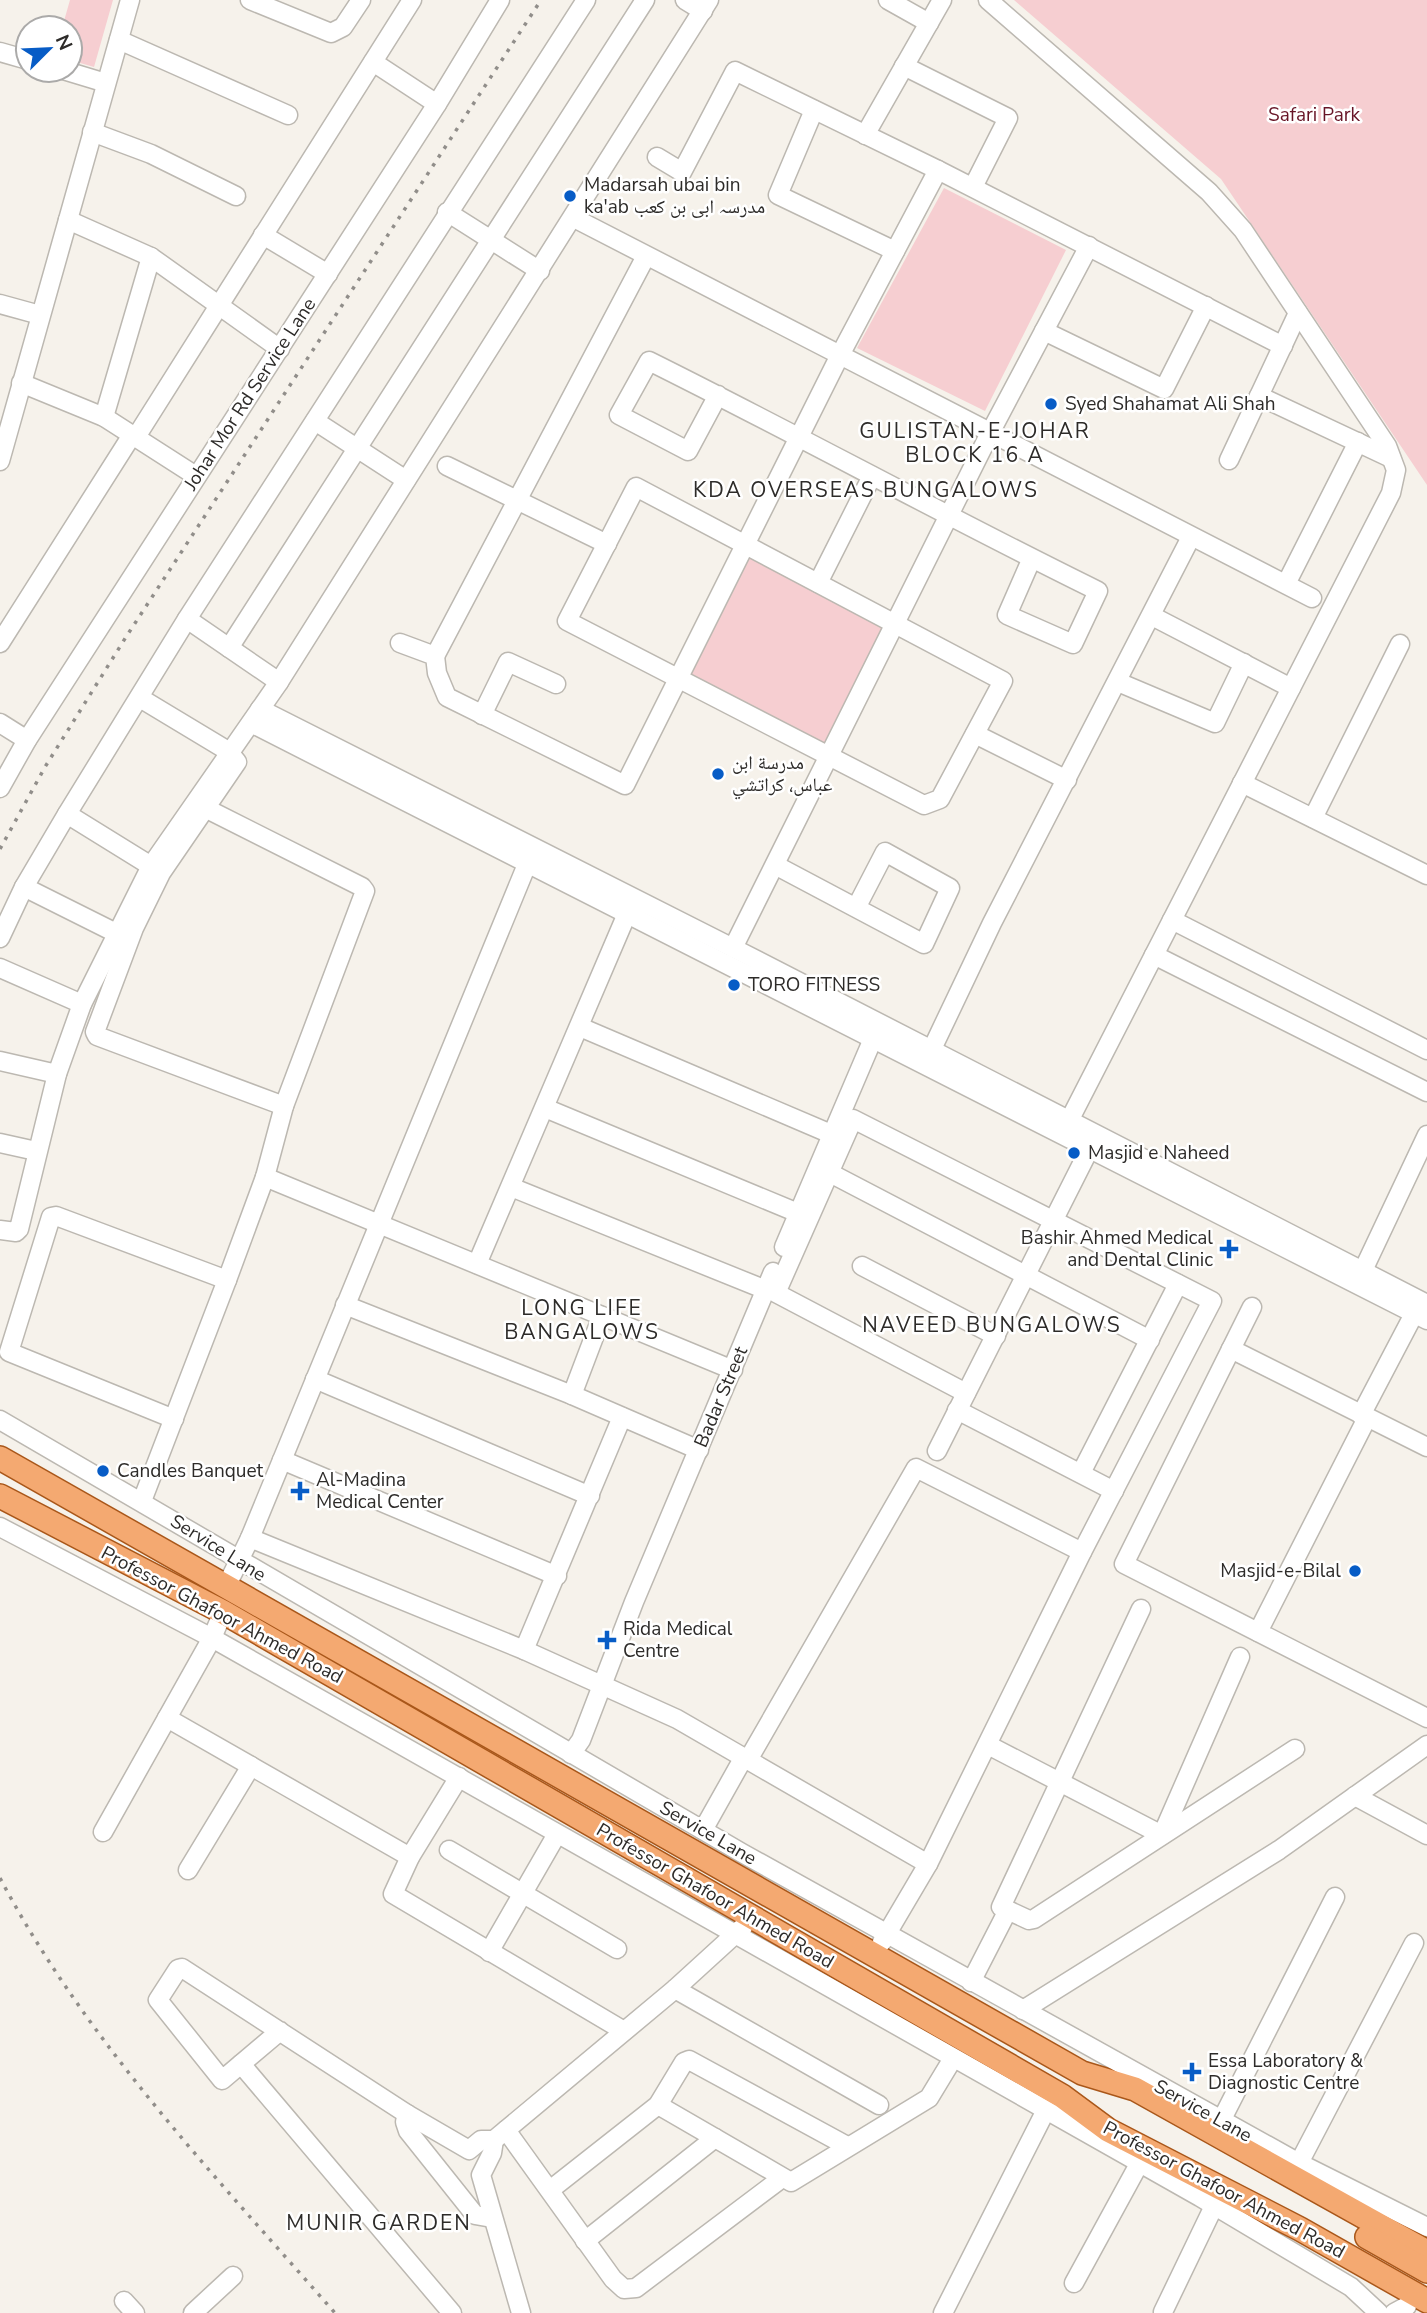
<svg xmlns="http://www.w3.org/2000/svg" width="1427" height="2313" font-family="'Nunito Sans','Noto Naskh Arabic',sans-serif">
<style>
.green{fill:#f6ced1}
.lines{fill:none;stroke-linecap:round;stroke-linejoin:round}
.minor-casing{stroke:#bcb8b1;stroke-width:21}
.major-casing{stroke:#a9571a;stroke-width:26}
.minor{stroke:#fff;stroke-width:18}
.major{stroke:#f4a971;stroke-width:23}
.rail{stroke:#918e8a;stroke-width:3.5;stroke-dasharray:3.5 7;stroke-linecap:butt}
.poi-dot{fill:#075cc6;stroke:#fff;stroke-width:2.5}
.labels{text-anchor:middle;dominant-baseline:central;stroke-width:5;stroke-linejoin:round;paint-order:stroke}
.park-label{font-size:19px;fill:#671426;stroke:#fff}
.poi-label{font-size:19px;fill:#2d2b29;stroke:#fff;text-anchor:start}
.street-label{font-size:19px;fill:#2d2b29;stroke:#fff}
.neighbourhood-label{font-size:21px;letter-spacing:2px;fill:#2d2b29;stroke:#fff}
</style>
<rect width="100%" height="100%" fill="#f6f2eb"/>
<g class="green">
<path d="M 70,0 L 113,0 L 94,67 L 70,60 L 70,28 L 62,28 Z"/>
<path d="M 1014,0 L 1427,0 L 1427,485 L 1221,179 Z"/>
<path d="M 944,188 L 1066,250 L 985,411 L 857,348 Z"/>
<path d="M 745,545 L 894,623 L 830,757 L 679,678 Z"/>
</g>
<g class="lines">
<g class="minor-casing">
<g id="minor">
<path d="M 250,0 L 331,33 L 343,27 L 361,0"/>
<path d="M 685,0 L 703,11"/>
<path d="M 888,0 L 929,23"/>
<path d="M 988,0 L 1209,192 L 1243,230 L 1387,446 L 1396,470 L 1391,493 L 1070,1119"/>
<path d="M 119,40 L 288,115"/>
<path d="M 0,52 L 28,60"/>
<path d="M 373,62 L 437,104"/>
<path d="M 904,66 L 1008,118 L 973,187"/>
<path d="M 63,70 L 106,83"/>
<path d="M 814,110 L 778,195 L 895,251"/>
<path d="M 92,132 L 151,154 L 236,196"/>
<path d="M 865,135 L 942,0"/>
<path d="M 657,157 L 682,172 L 735,71 L 938,170 L 1283,346"/>
<path d="M 447,212 L 540,271"/>
<path d="M 574,218 L 1312,598"/>
<path d="M 68,220 L 151,257 L 280,349"/>
<path d="M 263,235 L 328,274"/>
<path d="M 0,304 L 40,315"/>
<path d="M 1044,331 L 1164,389 L 1206,306"/>
<path d="M 21,383 L 104,417 L 196,476"/>
<path d="M 718,395 L 688,451 L 619,415 L 649,361 C 800,436 947,517 1098,591 L 1073,644 L 1007,615 L 1032,558"/>
<path d="M 1259,396 L 1391,458"/>
<path d="M 104,417 L 151,257"/>
<path d="M 315,421 L 406,480"/>
<path d="M 136,437 L 412,0"/>
<path d="M 1229,460 L 1298,313"/>
<path d="M 0,461 L 130,0"/>
<path d="M 447,466 L 607,544"/>
<path d="M 636,487 L 1003,681 L 940,799 L 924,805 L 567,621 Z"/>
<path d="M 818,583 L 872,476"/>
<path d="M 1286,584 L 1358,442"/>
<path d="M 1152,616 L 1291,688"/>
<path d="M 187,619 L 279,682"/>
<path d="M 0,643 L 132,435"/>
<path d="M 400,643 L 435,656 L 437,673 L 447,697 L 625,785 L 839,357 L 938,170"/>
<path d="M 229,648 L 645,0"/>
<path d="M 435,656 L 646,256"/>
<path d="M 1118,682 L 1215,723 L 1244,663"/>
<path d="M 140,698 L 228,751 L 237,762 L 161,873 L 134,928 L 95,1032 L 97,1036 L 284,1106"/>
<path d="M 260,709 L 733,948 L 1427,1304"/>
<path d="M 482,715 L 508,662 L 556,684"/>
<path d="M 0,723 L 27,740"/>
<path d="M 251,723 L 1427,1320"/>
<path d="M 975,734 L 1067,780"/>
<path d="M 1242,783 L 1427,875"/>
<path d="M 0,788 L 27,740 L 437,104 L 500,0"/>
<path d="M 67,814 L 151,866"/>
<path d="M 1313,818 L 1400,644"/>
<path d="M 775,865 L 924,944 L 950,888 L 885,852 L 856,908"/>
<path d="M 24,887 L 116,933"/>
<path d="M 1172,920 L 1427,1050"/>
<path d="M 0,938 L 24,887 L 67,814 L 187,619 L 586,0"/>
<path d="M 733,948 L 990,433 L 1089,246"/>
<path d="M 1154,955 L 1427,1092"/>
<path d="M 0,968 L 82,1004"/>
<path d="M 580,1027 L 831,1134"/>
<path d="M 932,1049 L 992,923 L 1191,537"/>
<path d="M 0,1061 L 57,1074"/>
<path d="M 545,1108 L 798,1213"/>
<path d="M 0,1143 L 36,1151"/>
<path d="M 830,1173 L 1150,1340"/>
<path d="M 265,1177 L 733,1370"/>
<path d="M 511,1187 L 766,1290"/>
<path d="M 0,1230 L 16,1232 L 19,1229 L 57,1074 L 82,1004 L 151,866 L 279,682 L 709,0"/>
<path d="M 784,1247 L 872,1041"/>
<path d="M 477,1264 L 626,916"/>
<path d="M 862,1266 L 996,1336"/>
<path d="M 1358,1281 L 1427,1135"/>
<path d="M 345,1305 L 572,1395 L 699,1450"/>
<path d="M 1252,1307 L 1124,1564 L 1427,1718"/>
<path d="M 1231,1349 L 1427,1447"/>
<path d="M 315,1379 L 590,1496"/>
<path d="M 572,1395 L 602,1316"/>
<path d="M 957,1410 L 1114,1491"/>
<path d="M 1361,1415 L 1414,1314"/>
<path d="M 174,1419 L 9,1352 L 51,1217 L 56,1216 L 227,1280"/>
<path d="M 0,1420 L 742,1853 L 1299,2163 L 1427,2227"/>
<path d="M 937,1451 L 1095,1138"/>
<path d="M 282,1460 L 557,1576"/>
<path d="M 1081,1473 L 1178,1284"/>
<path d="M 142,1501 L 227,1280 L 265,1177 L 284,1106 L 365,891 L 362,887 L 207,809"/>
<path d="M 0,1527 L 212,1638 L 1200,2197 L 1351,2287 L 1379,2313"/>
<path d="M 250,1538 L 524,1650 L 677,1719 L 928,1864"/>
<path d="M 227,1585 L 250,1538 L 530,857"/>
<path d="M 1141,1609 L 1001,1907 L 1029,1920 L 1034,1919 L 1295,1749"/>
<path d="M 1258,1632 L 1367,1418"/>
<path d="M 524,1650 L 622,1417"/>
<path d="M 167,1718 L 410,1857"/>
<path d="M 988,1745 L 1162,1835 L 1240,1657"/>
<path d="M 571,1754 L 581,1740 L 634,1602 L 773,1272"/>
<path d="M 748,1760 L 916,1468 L 1082,1552"/>
<path d="M 459,1777 L 410,1857 L 393,1894 L 624,2031"/>
<path d="M 1355,1796 L 1427,1835"/>
<path d="M 703,1830 L 744,1757"/>
<path d="M 103,1832 L 212,1638 L 223,1612"/>
<path d="M 449,1850 L 617,1949"/>
<path d="M 188,1870 L 251,1766"/>
<path d="M 882,1942 L 928,1864 L 1082,1552 L 1212,1301 L 853,1119 L 776,1293 L 966,1393"/>
<path d="M 489,1952 L 557,1834"/>
<path d="M 971,1982 L 1008,1910"/>
<path d="M 675,1989 L 879,2105"/>
<path d="M 1023,2010 L 1279,1850 L 1427,1745"/>
<path d="M 280,2031 L 222,2080 L 158,2000 L 178,1969 L 182,1968 L 407,2114 L 469,2150 L 481,2140 L 494,2140 L 675,1989 L 743,1927"/>
<path d="M 241,2064 L 452,2313"/>
<path d="M 658,2105 L 791,2182 L 929,2098 L 952,2060"/>
<path d="M 407,2114 L 405,2122 L 408,2131 L 475,2215 L 492,2218"/>
<path d="M 1221,2121 L 1335,1897"/>
<path d="M 506,2130 L 613,2279 L 624,2289 L 636,2288 L 782,2178"/>
<path d="M 494,2140 L 492,2153 L 481,2175 L 521,2313"/>
<path d="M 1299,2163 L 1414,1943"/>
<path d="M 550,2190 L 658,2105 L 684,2062 L 689,2060 L 847,2146"/>
<path d="M 585,2241 L 715,2138"/>
<path d="M 1074,2283 L 1139,2164"/>
<path d="M 124,2301 L 135,2313"/>
<path d="M 1163,2312 L 1214,2206"/>
<path d="M 193,2313 L 233,2276"/>
<path d="M 943,2313 L 1045,2112"/>
<path d="M 1394,2313 L 1407,2306"/>
</g>
</g>
<g class="major-casing">
<g id="major">
<path d="M 0,1458 L 1082,2073 L 1135,2089 L 1427,2252"/>
<path d="M 0,1496 L 223,1612 L 1062,2096 L 1108,2130 L 1300,2229 L 1427,2301"/>
<path d="M 1367,2237 L 1427,2271"/>
</g>
</g>
<use href="#minor" class="minor"/>
<use href="#major" class="major"/>
<g class="rail">
<path d="M 0,849 L 45,767 L 126,637 L 541,0"/>
<path d="M 0,1878 C 86,2041 214,2175 335,2313"/>
</g>
</g>
<g class="poi-dot">
<circle cx="570" cy="196" r="7"/>
<circle cx="1051" cy="404" r="7"/>
<circle cx="718" cy="774" r="7"/>
<circle cx="734" cy="985" r="7"/>
<circle cx="1074" cy="1153" r="7"/>
<path d="M1225.5 1238.5h7v7h7v7h-7v7h-7v-7h-7v-7h7z"/>
<circle cx="103" cy="1471" r="7"/>
<path d="M296.5 1480.5h7v7h7v7h-7v7h-7v-7h-7v-7h7z"/>
<circle cx="1355" cy="1571" r="7"/>
<path d="M603.5 1629.5h7v7h7v7h-7v7h-7v-7h-7v-7h7z"/>
<path d="M1188.5 2061.5h7v7h7v7h-7v7h-7v-7h-7v-7h7z"/>
</g>
<g class="labels">
<g class="park-label">
<text x="1314" y="115">Safari Park</text>
</g>
<g class="poi-label">
<text x="584" y="185">Madarsah ubai bin<tspan x="584" dy="22">ka'ab مدرسہ ابی بن کعب</tspan></text>
<text x="1065" y="404">Syed Shahamat Ali Shah</text>
<text x="732" y="763">مدرسة ابن<tspan x="732" dy="22">عباس، كراتشي</tspan></text>
<text x="748" y="985">TORO FITNESS</text>
<text x="1088" y="1153">Masjid e Naheed</text>
<text x="1213" y="1238" text-anchor="end">Bashir Ahmed Medical<tspan x="1213" dy="22">and Dental Clinic</tspan></text>
<text x="117" y="1471">Candles Banquet</text>
<text x="316" y="1480">Al-Madina<tspan x="316" dy="22">Medical Center</tspan></text>
<text x="1341" y="1571" text-anchor="end">Masjid-e-Bilal</text>
<text x="623" y="1629">Rida Medical<tspan x="623" dy="22">Centre</tspan></text>
<text x="1208" y="2061">Essa Laboratory &amp;<tspan x="1208" dy="22">Diagnostic Centre</tspan></text>
</g>
<g class="street-label">
<text transform="translate(250 394) rotate(-57)">Johar Mor Rd Service Lane</text>
<text transform="translate(721 1397) rotate(-67)">Badar Street</text>
<text transform="translate(218 1548) rotate(32)">Service Lane</text>
<text transform="translate(222 1615) rotate(28)">Professor Ghafoor Ahmed Road</text>
<text transform="translate(708 1833) rotate(30)">Service Lane</text>
<text transform="translate(715 1896) rotate(30)">Professor Ghafoor Ahmed Road</text>
<text transform="translate(1203 2111) rotate(29)">Service Lane</text>
<text transform="translate(1224 2190) rotate(28)">Professor Ghafoor Ahmed Road</text>
</g>
<g class="neighbourhood-label">
<text x="975" y="431">GULISTAN-E-JOHAR<tspan x="975" dy="24">BLOCK 16 A</tspan></text>
<text x="866" y="490">KDA OVERSEAS BUNGALOWS</text>
<text x="582" y="1308">LONG LIFE<tspan x="582" dy="24">BANGALOWS</tspan></text>
<text x="992" y="1325">NAVEED BUNGALOWS</text>
<text x="379" y="2223">MUNIR GARDEN</text>
</g>
</g>
<g transform="translate(49 49) rotate(66)"><circle r="33" fill="#ffffff" stroke="#abaaa9" stroke-width="2"/>
<path d="M0-5L12 26L0 18L-12 26Z" fill="#075cc6"/>
<text y="-10" font-size="19" font-weight="bold" text-anchor="middle" fill="#2d2b29">N</text>
</g>
</svg>
